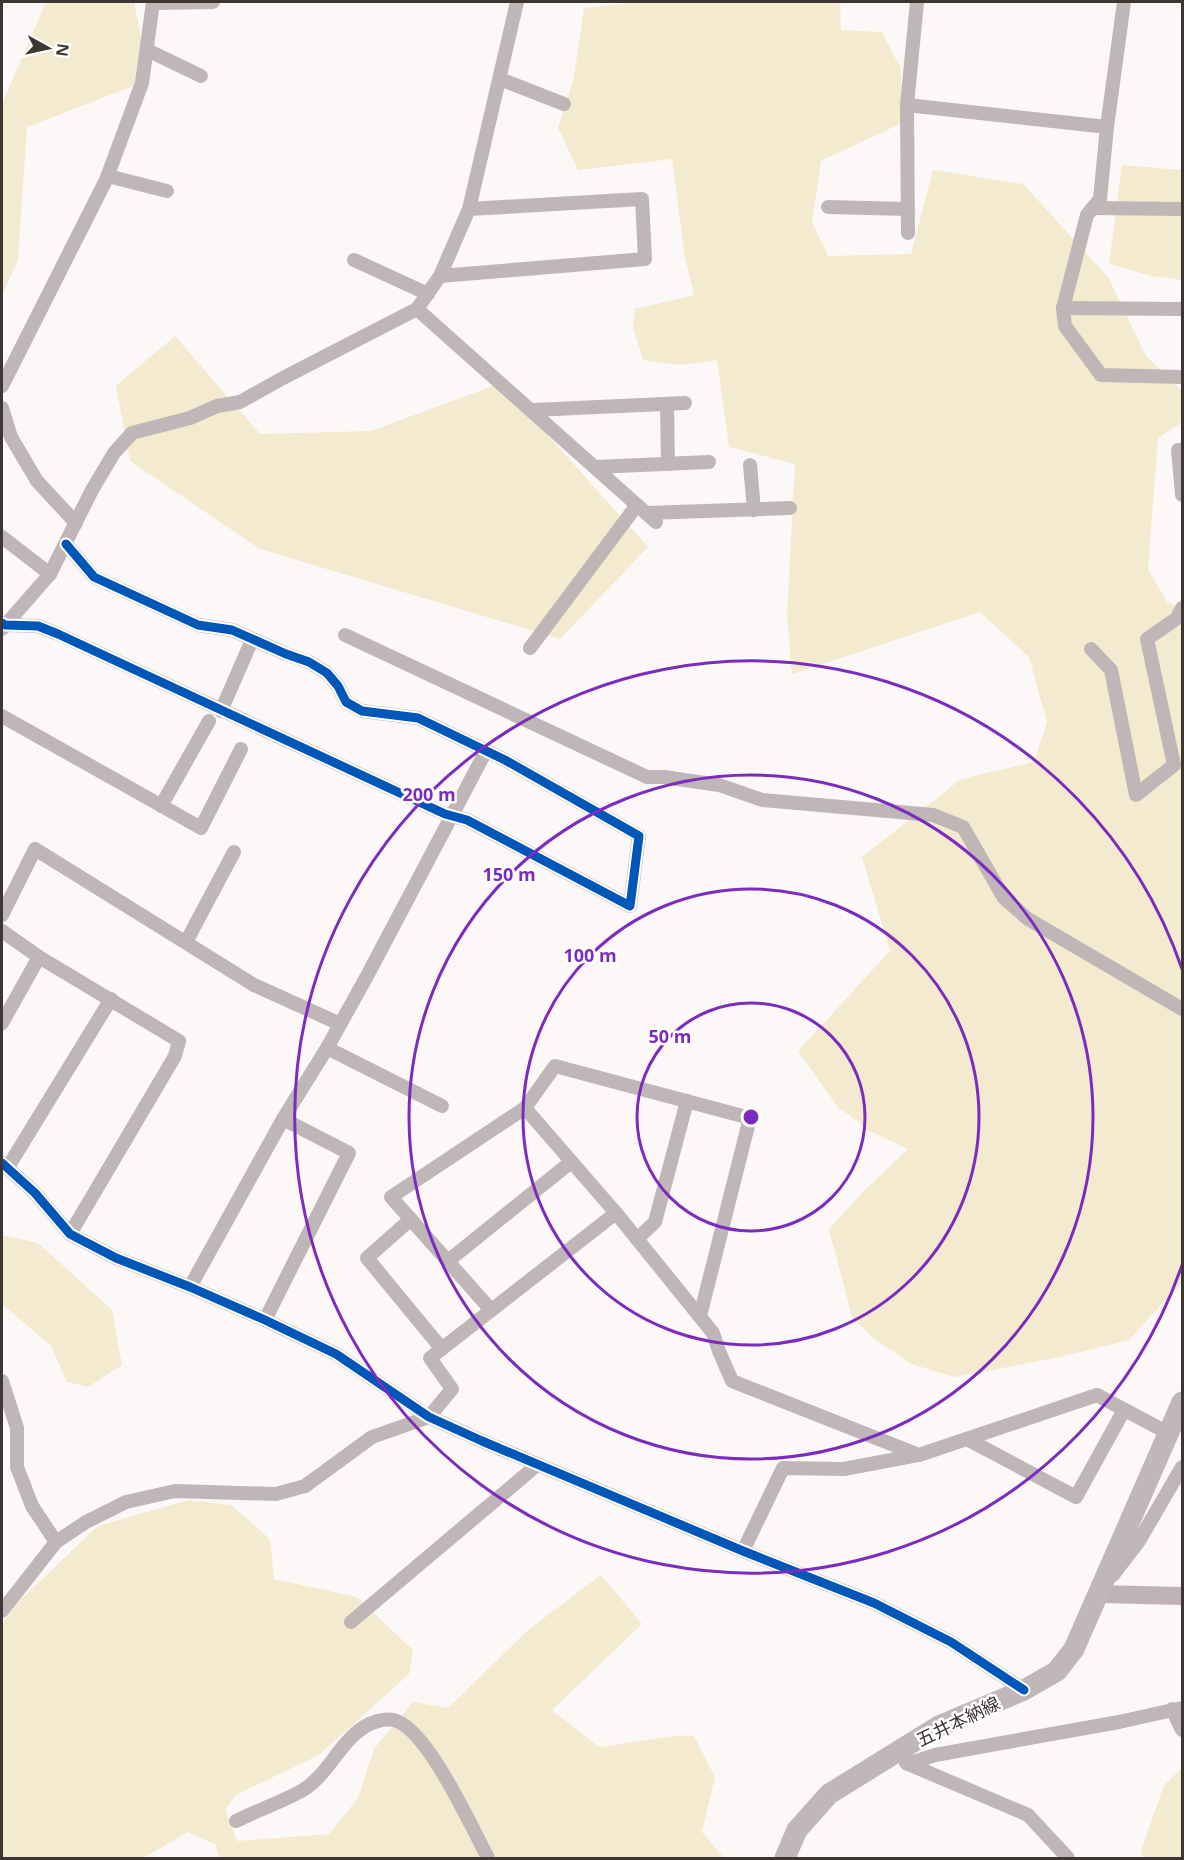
<svg xmlns="http://www.w3.org/2000/svg" width="1184" height="1860" font-family="'Open Sans','Noto Sans JP',sans-serif">
<style>
.green{fill:#f4eacf}
.lines{fill:none;stroke-linecap:round;stroke-linejoin:round}
.street{stroke:#c0b5b7;stroke-width:14}
.secondary{stroke:#bfb3b6;stroke-width:18}
.primary{stroke:#c1b7b9;stroke-width:21}
.cycleway-casing{stroke:#fff;stroke-width:13}
.cycleway{stroke:#0057b8;stroke-width:9}
.ring{fill:none;stroke:#7b2cbf;stroke-width:3}
.labels{text-anchor:middle;dominant-baseline:central;stroke-width:5;stroke-linejoin:round;paint-order:stroke}
.street-label{font-size:18px;fill:#3d3635;stroke:#fff}
.centre{fill:#7b2cbf;stroke:#fff;stroke-width:3}
.ring-label{font-size:18px;text-anchor:middle;font-weight:bold;fill:#7b2cbf;stroke:#fff;stroke-width:5;stroke-linejoin:round;paint-order:stroke}
</style>
<rect width="100%" height="100%" fill="#fcf8f8"/>
<g class="green">
<path d="M 46,2 L 134,2 L 149,80 L 27,127 L 18,260 L 2,295 L 2,104 Z"/>
<path d="M 641,2 L 840,2 L 841,30 L 882,32 L 900,67 L 904,122 L 821,161 L 812,222 L 828,256 L 911,254 L 933,170 L 1023,184 L 1108,277 L 1146,356 L 1182,391 L 1181,423 L 1158,438 L 1148,569 L 1167,602 L 1182,608 L 1182,1282 L 1129,1340 L 1060,1357 L 955,1377 L 911,1364 L 872,1337 L 852,1317 L 829,1229 L 865,1190 L 908,1149 L 870,1131 L 837,1106 L 798,1051 L 890,951 L 862,857 L 961,779 L 1034,762 L 1047,722 L 1029,657 L 980,612 L 792,674 L 787,614 L 795,464 L 729,447 L 717,360 L 680,365 L 643,360 L 633,327 L 635,309 L 694,295 L 685,258 L 672,159 L 578,170 L 558,128 L 574,77 L 584,8 Z"/>
<path d="M 1122,165 L 1182,170 L 1182,280 L 1151,276 L 1109,264 Z"/>
<path d="M 175,336 L 260,434 L 371,431 L 501,383 L 648,547 L 560,639 L 260,549 L 130,461 L 116,386 Z"/>
<path d="M 2,1235 L 38,1243 L 112,1310 L 122,1365 L 88,1387 L 67,1382 L 51,1346 L 2,1304 Z"/>
<path d="M 189,1500 L 231,1505 L 270,1539 L 274,1579 L 357,1597 L 413,1650 L 409,1674 L 319,1755 L 236,1795 L 225,1810 L 237,1841 L 329,1834 L 358,1798 L 374,1749 L 413,1702 L 448,1708 L 528,1630 L 601,1575 L 642,1624 L 552,1710 L 599,1747 L 675,1736 L 694,1736 L 715,1777 L 702,1832 L 724,1858 L 219,1858 L 216,1845 L 188,1832 L 143,1858 L 2,1858 L 2,1624 L 20,1600 L 98,1526 Z"/>
<path d="M 1182,1768 L 1182,1858 L 1143,1858 L 1141,1851 L 1164,1785 Z"/>
</g>
<g class="lines">
<g class="street">
<path d="M 517,2 L 469,209 L 440,276 L 417,309 L 656,522"/>
<path d="M 1124,2 L 1107,127 L 1100,199 L 1087,215 L 1063,308 L 1065,326 L 1101,375 L 1182,377"/>
<path d="M 153,3 L 213,2"/>
<path d="M 147,50 L 201,76"/>
<path d="M 500,79 L 564,104"/>
<path d="M 907,105 L 1107,127"/>
<path d="M 108,176 L 167,191"/>
<path d="M 828,207 L 907,209"/>
<path d="M 1093,208 L 1182,209"/>
<path d="M 908,233 L 907,105 L 917,2"/>
<path d="M 354,260 L 428,294"/>
<path d="M 440,276 L 645,259 L 642,199 L 469,209"/>
<path d="M 1063,308 L 1182,309"/>
<path d="M 2,386 L 106,180 L 142,83 L 153,2"/>
<path d="M 667,404 L 668,464"/>
<path d="M 2,408 L 11,437 L 37,481 L 76,523"/>
<path d="M 533,410 L 685,403"/>
<path d="M 1182,450 L 1178,450 L 1182,495"/>
<path d="M 750,465 L 754,510"/>
<path d="M 595,467 L 709,462"/>
<path d="M 646,513 L 790,508"/>
<path d="M 2,537 L 50,574"/>
<path d="M 2,623 L 5,625 L 38,626 L 58,634 L 445,814 L 467,820 L 630,906 L 639,836 L 505,760 L 418,718 L 362,711 L 346,702 L 338,686 L 327,673 L 309,662 L 286,654 L 232,630 L 198,625 L 94,577 L 66,544"/>
<path d="M 2,629 L 50,574 L 92,490 L 114,453 L 132,433 L 190,418 L 217,406 L 240,402 L 283,378 L 417,309"/>
<path d="M 345,635 L 647,777 L 664,777 L 719,785 L 762,800 L 933,815 L 963,827 L 1004,898 L 1028,919 L 1182,1009"/>
<path d="M 530,648 L 637,505"/>
<path d="M 1091,649 L 1111,670 L 1136,795 L 1174,765 L 1147,639 L 1176,619 L 1182,608"/>
<path d="M 221,711 L 252,640"/>
<path d="M 2,716 L 201,828 L 241,749"/>
<path d="M 161,806 L 209,721"/>
<path d="M 2,915 L 35,849 L 254,985 L 340,1024"/>
<path d="M 2,931 L 39,957 L 179,1041 L 175,1056 L 70,1234"/>
<path d="M 186,942 L 234,852"/>
<path d="M 2,1023 L 39,957"/>
<path d="M 327,1048 L 442,1106"/>
<path d="M 525,1108 L 616,1213 L 713,1333 L 719,1351 L 732,1381 L 919,1455 L 1097,1395 L 1168,1433"/>
<path d="M 2,1163 L 35,1193 L 70,1234 L 116,1258 L 190,1287 L 265,1320 L 336,1354 L 429,1417 L 482,1441 L 743,1551 L 874,1603 L 951,1642 L 1024,1690"/>
<path d="M 8,1167 L 111,999"/>
<path d="M 411,1219 L 367,1258 L 442,1349"/>
<path d="M 637,1239 L 655,1222 L 687,1101"/>
<path d="M 448,1261 L 571,1162"/>
<path d="M 190,1287 L 283,1119 L 327,1048 L 367,976 L 486,751"/>
<path d="M 491,1310 L 391,1197 L 525,1108 L 555,1066 L 750,1118 L 700,1316"/>
<path d="M 265,1320 L 349,1153 L 283,1119"/>
<path d="M 2,1381 L 17,1428 L 17,1467 L 32,1506 L 56,1542"/>
<path d="M 967,1439 L 1076,1497 L 1124,1410"/>
<path d="M 743,1551 L 783,1468 L 844,1469 L 918,1455"/>
<path d="M 1113,1575 L 1139,1541 L 1182,1467"/>
<path d="M 2,1611 L 56,1542 L 86,1522 L 126,1502 L 175,1491 L 276,1494 L 305,1486 L 372,1437 L 429,1417 L 452,1389 L 430,1358 L 616,1213"/>
<path d="M 351,1622 L 537,1465"/>
<path d="M 1172,1709 L 1182,1730"/>
<path d="M 906,1763 L 1028,1815 L 1068,1858"/>
<path d="M 908,1764 L 935,1755 L 1119,1722 L 1182,1708"/>
<path d="M 236,1821 C 258,1810 282,1802 303,1790 C 328,1775 339,1743 364,1727 C 372,1722 384,1718 394,1720 C 427,1728 472,1828 488,1858"/>
</g>
<path class="secondary" d="M 1099,1594 L 1182,1596"/>
<path class="primary" d="M 785,1858 L 797,1830 L 829,1794 L 939,1726 L 1024,1690 L 1057,1671 L 1074,1649 L 1182,1402"/>
<g class="cycleway-casing">
<g id="cycleway">
<path d="M 2,623 L 5,625 L 38,626 L 58,634 L 445,814 L 467,820 L 630,906 L 639,836 L 505,760 L 418,718 L 362,711 L 346,702 L 338,686 L 327,673 L 309,662 L 286,654 L 232,630 L 198,625 L 94,577 L 66,544"/>
<path d="M 2,1163 L 35,1193 L 70,1234 L 116,1258 L 190,1287 L 265,1320 L 336,1354 L 429,1417 L 482,1441 L 743,1551 L 874,1603 L 951,1642 L 1024,1690"/>
</g>
</g>
<use href="#cycleway" class="cycleway"/>
</g>
<g class="ring">
<circle cx="751" cy="1117" r="114"/>
<circle cx="751" cy="1117" r="228"/>
<circle cx="751" cy="1117" r="342"/>
<path d="M1182 1265A456 456 0 1 1 1182 969"/>
</g>
<g class="labels">
<g class="street-label">
<text transform="translate(958 1721) rotate(-26)">五井本納線</text>
</g>
</g>
<circle cx="751" cy="1117" r="9" class="centre"/>
<g class="ring-label">
<text x="429" y="801">200 m</text>
<text x="509" y="881">150 m</text>
<text x="590" y="962">100 m</text>
<text x="670" y="1043">50 m</text>
</g>
<rect width="1184" height="1860" fill="none" stroke="#3d3635" stroke-width="6"/>
<g transform="translate(48 48) rotate(98)" stroke="#ffffff" stroke-width="4.5" paint-order="stroke">
<path d="M0-4.5L10 22L0 15L-10 22Z" fill="#3d3635"/>
<text y="-9" font-size="16" font-weight="bold" text-anchor="middle" fill="#3d3635">N</text>
</g>
</svg>
